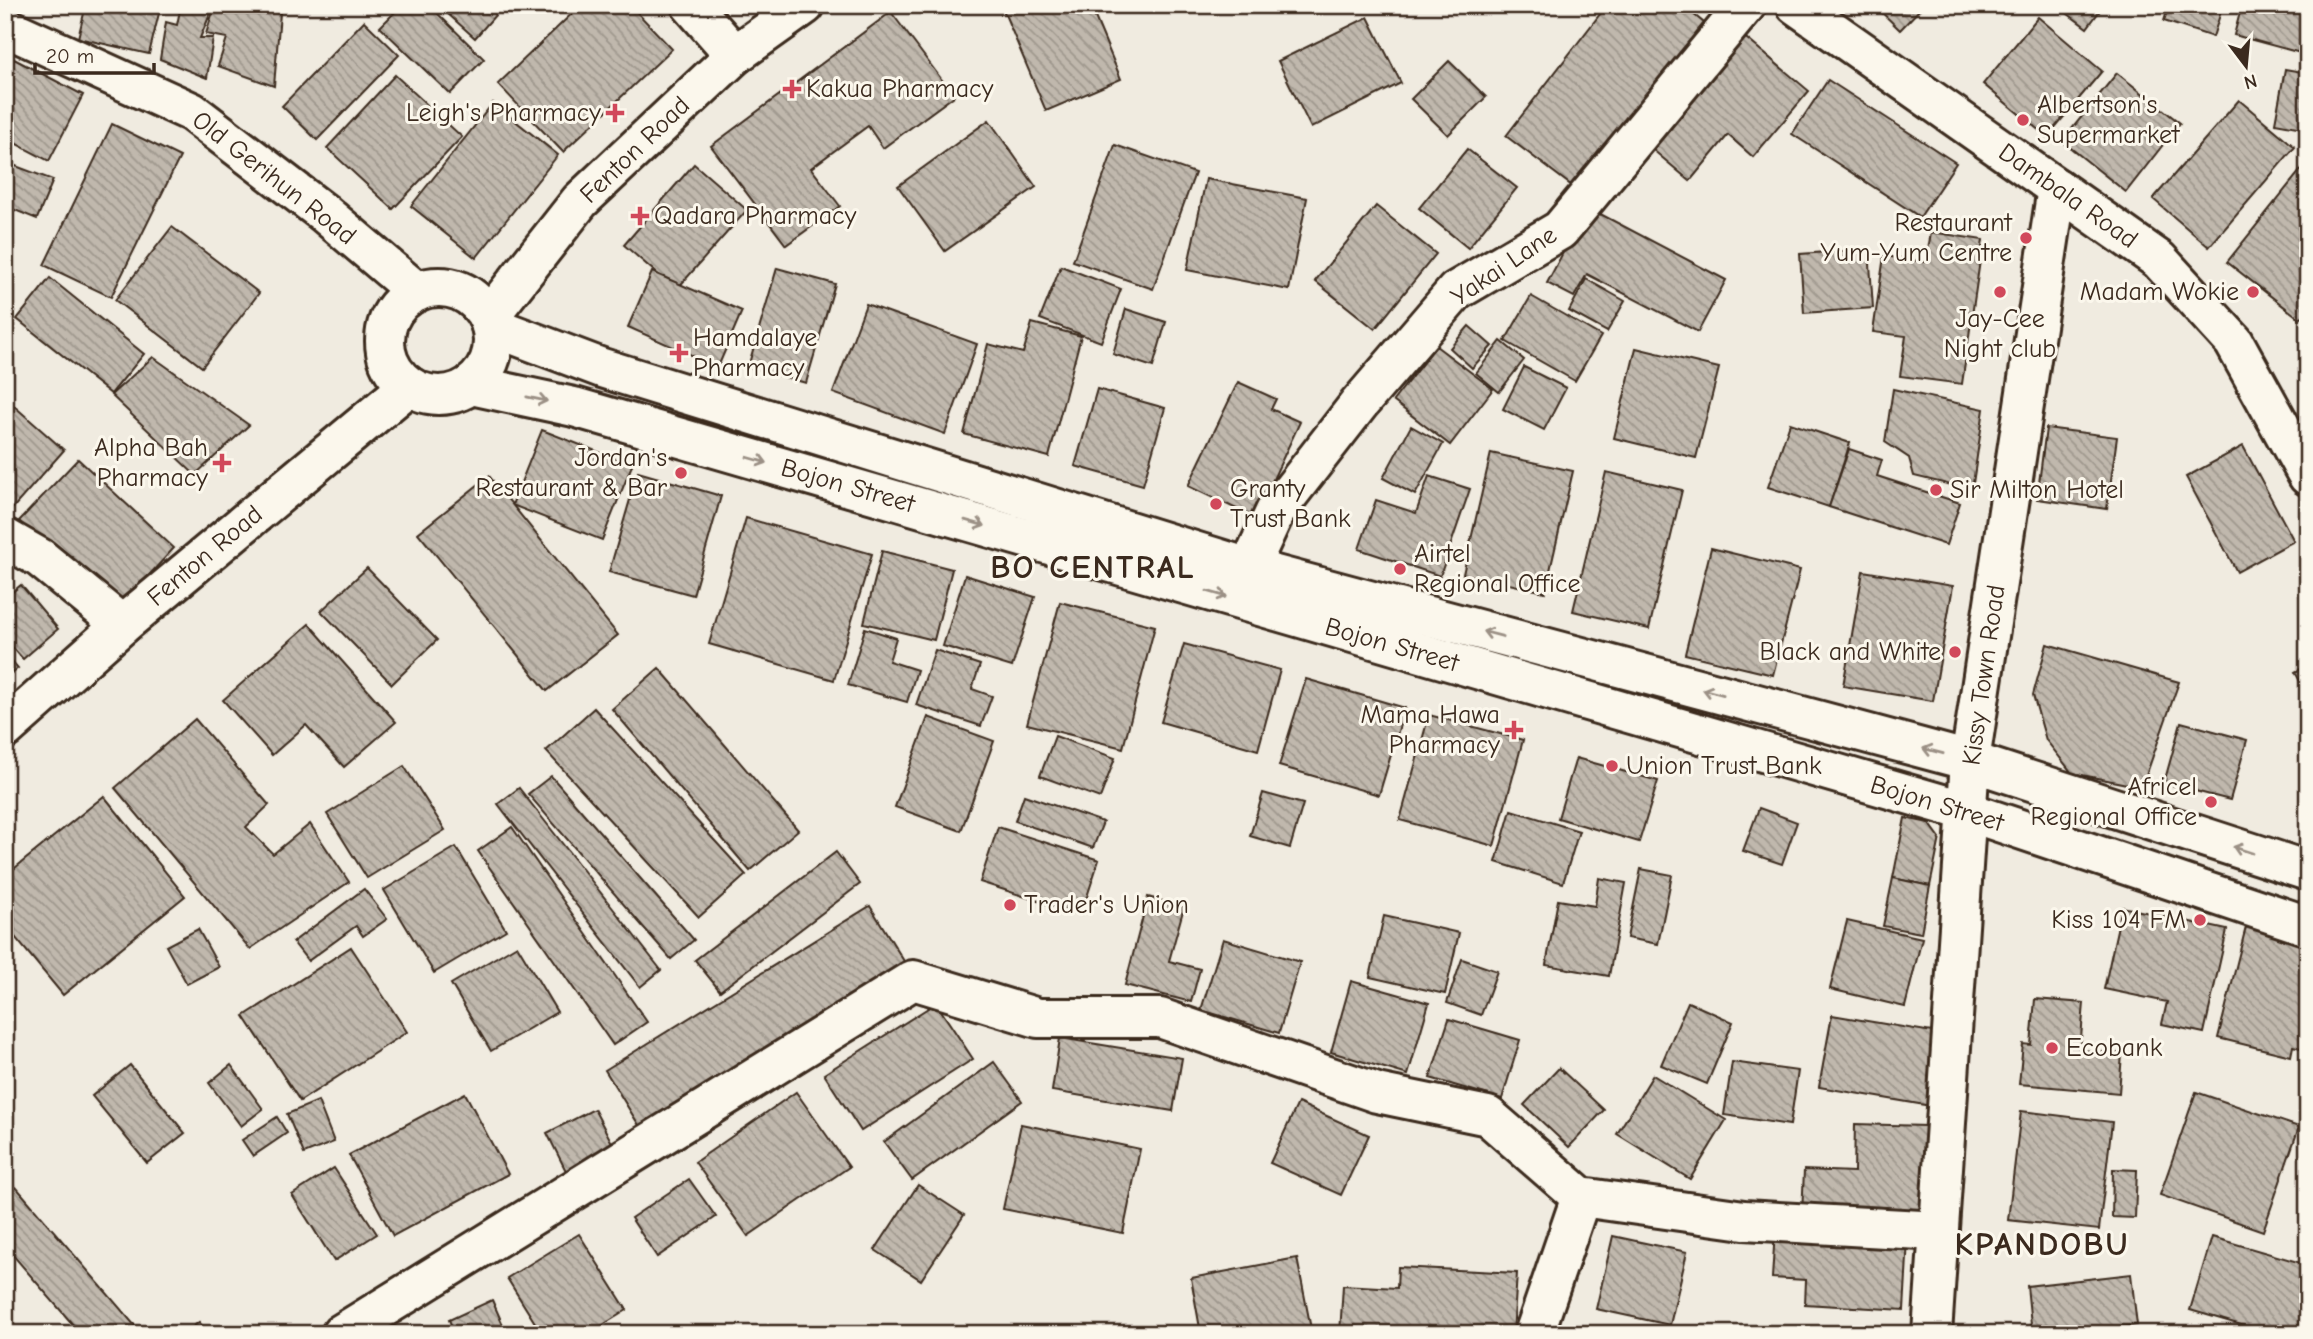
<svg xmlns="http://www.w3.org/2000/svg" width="2313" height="1339" font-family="'Comic Neue',sans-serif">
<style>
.building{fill:url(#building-back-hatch);stroke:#3b2a1e;stroke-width:2}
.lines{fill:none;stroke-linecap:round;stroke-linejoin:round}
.minor-casing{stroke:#3b2a1e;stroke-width:44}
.minor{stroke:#fbf7ec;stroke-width:38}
.oneway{stroke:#9b9085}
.poi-dot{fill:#d1495b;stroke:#fbf7ec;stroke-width:2.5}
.labels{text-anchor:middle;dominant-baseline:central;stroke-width:6;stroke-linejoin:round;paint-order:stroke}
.poi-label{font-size:26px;fill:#3b2a1e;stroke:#fbf7ec;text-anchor:start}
.street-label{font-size:26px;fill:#3b2a1e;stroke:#fbf7ec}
.district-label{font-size:33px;font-weight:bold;letter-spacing:2px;fill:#3b2a1e;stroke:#fbf7ec}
</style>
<defs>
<pattern id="building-back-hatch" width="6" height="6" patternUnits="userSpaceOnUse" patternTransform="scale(1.75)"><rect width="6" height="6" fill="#c0b8ad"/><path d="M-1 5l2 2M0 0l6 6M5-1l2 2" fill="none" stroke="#9d968c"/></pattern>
</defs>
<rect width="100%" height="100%" fill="#f0ebe0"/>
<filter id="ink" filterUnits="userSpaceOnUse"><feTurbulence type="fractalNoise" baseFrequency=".0143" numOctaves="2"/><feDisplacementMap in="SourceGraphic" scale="14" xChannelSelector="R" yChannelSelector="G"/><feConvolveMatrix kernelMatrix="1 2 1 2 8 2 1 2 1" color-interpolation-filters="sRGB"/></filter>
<g filter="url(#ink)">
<g class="building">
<path d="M 86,5 L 161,5 L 149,54 L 78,38 Z"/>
<path d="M 181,5 L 214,5 L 200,38 L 213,38 L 207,78 L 160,59 L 166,22 L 177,25 Z"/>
<path d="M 215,5 L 258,5 L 280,13 L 274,86 L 218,66 L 227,38 L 206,34 Z"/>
<path d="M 402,5 L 429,5 L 484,59 L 450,94 L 380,27 Z"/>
<path d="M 438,5 L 504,5 L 475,38 Z"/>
<path d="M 581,5 L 630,5 L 672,49 L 563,152 L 498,84 Z"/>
<path d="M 1001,5 L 1090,5 L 1121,79 L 1046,111 Z"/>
<path d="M 1607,5 L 1682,5 L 1709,27 L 1580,192 L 1506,136 Z"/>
<path d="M 1874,5 L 1924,5 L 1900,30 Z"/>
<path d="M 2056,5 L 2104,5 L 2087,28 Z"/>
<path d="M 2169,5 L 2223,5 L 2213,37 L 2164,21 Z"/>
<path d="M 2242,5 L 2308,5 L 2308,55 L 2234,35 Z"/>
<path d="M 891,12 L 954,96 L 883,148 L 868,126 L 811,168 L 840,206 L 786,245 L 711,146 Z"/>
<path d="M 1368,17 L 1401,83 L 1311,128 L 1278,61 Z"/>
<path d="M 2038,17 L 2102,71 L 2047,137 L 1983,84 Z"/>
<path d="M 364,21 L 399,55 L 317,140 L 282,106 Z"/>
<path d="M 1734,28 L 1809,91 L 1753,157 L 1728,135 L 1690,181 L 1640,139 Z"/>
<path d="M 14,59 L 83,95 L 49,161 L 5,138 L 5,75 Z"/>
<path d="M 1449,61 L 1486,97 L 1448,135 L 1411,99 Z"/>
<path d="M 2285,69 L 2308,73 L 2308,129 L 2275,123 Z"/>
<path d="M 2117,73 L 2180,123 L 2126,192 L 2062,141 Z"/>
<path d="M 395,75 L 462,137 L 393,209 L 327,148 Z"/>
<path d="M 1828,80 L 1956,163 L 1920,217 L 1792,134 Z"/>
<path d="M 2239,100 L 2295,147 L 2209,247 L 2153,199 Z"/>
<path d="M 493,103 L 558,155 L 476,258 L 411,206 Z"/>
<path d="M 989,120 L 1036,187 L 945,251 L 898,186 Z"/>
<path d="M 112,124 L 180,157 L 111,297 L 44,265 Z"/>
<path d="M 1115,145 L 1195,173 L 1153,289 L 1073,261 Z"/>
<path d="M 1467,149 L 1517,188 L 1468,248 L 1419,208 Z"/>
<path d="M 2308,161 L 2308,310 L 2300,319 L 2227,262 Z"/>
<path d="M 5,162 L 53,180 L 37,219 L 5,206 Z"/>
<path d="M 694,164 L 747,210 L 676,290 L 624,245 Z"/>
<path d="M 1206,179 L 1307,198 L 1289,290 L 1187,270 Z"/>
<path d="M 1376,206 L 1436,254 L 1375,329 L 1315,281 Z"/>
<path d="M 1587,207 L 1726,280 L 1698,332 L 1587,274 L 1574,297 L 1547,283 Z"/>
<path d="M 172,227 L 259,293 L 202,367 L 115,300 Z"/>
<path d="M 1931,232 L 1983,240 L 1962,384 L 1900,376 L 1906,336 L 1873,332 L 1884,256 L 1926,262 Z"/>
<path d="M 1869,249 L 1873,308 L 1804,313 L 1800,254 Z"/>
<path d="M 1061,266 L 1121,289 L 1101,342 L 1040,319 Z"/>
<path d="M 777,268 L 835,284 L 806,383 L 748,367 Z"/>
<path d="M 652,272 L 742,311 L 718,367 L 628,327 Z"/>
<path d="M 50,278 L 144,354 L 111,394 L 17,319 Z"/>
<path d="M 1586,279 L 1625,301 L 1607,332 L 1569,311 Z"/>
<path d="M 1531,296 L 1601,336 L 1575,381 L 1505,341 Z"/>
<path d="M 866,304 L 977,344 L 945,434 L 833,393 Z"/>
<path d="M 1126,309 L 1166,322 L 1153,367 L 1113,354 Z"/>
<path d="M 1032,323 L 1081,336 L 1049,457 L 964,434 L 988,344 L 1023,353 Z"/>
<path d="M 1469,326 L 1492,346 L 1472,368 L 1450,348 Z"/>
<path d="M 1501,341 L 1524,360 L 1499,392 L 1476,373 Z"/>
<path d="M 1436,346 L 1493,389 L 1450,445 L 1393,401 Z"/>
<path d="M 1636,348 L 1719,368 L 1696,458 L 1614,438 Z"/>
<path d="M 153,357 L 249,425 L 195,475 L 111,395 Z"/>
<path d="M 1524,367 L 1566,388 L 1544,430 L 1503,409 Z"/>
<path d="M 1238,382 L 1276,399 L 1271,409 L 1300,422 L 1267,492 L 1262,521 L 1188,486 Z"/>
<path d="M 1097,389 L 1165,408 L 1143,485 L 1075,466 Z"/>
<path d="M 1893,389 L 1984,409 L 1972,490 L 1914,476 L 1909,458 L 1885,442 Z"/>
<path d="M 5,398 L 64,450 L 5,517 Z"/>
<path d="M 1790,423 L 1850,443 L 1829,507 L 1768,487 Z"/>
<path d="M 1411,426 L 1443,444 L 1415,495 L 1383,478 Z"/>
<path d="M 2046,428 L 2117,437 L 2107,509 L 2037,499 Z"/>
<path d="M 542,430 L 632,465 L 602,540 L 512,505 Z"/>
<path d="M 2243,446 L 2294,541 L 2237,572 L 2186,477 Z"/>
<path d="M 1849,449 L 1882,460 L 1877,476 L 1960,503 L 1946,545 L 1829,507 Z"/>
<path d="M 1491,453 L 1573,471 L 1545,592 L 1463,574 Z"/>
<path d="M 78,459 L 174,548 L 116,611 L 19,521 Z"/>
<path d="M 638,472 L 721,496 L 693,595 L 609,572 Z"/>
<path d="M 1606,472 L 1682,490 L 1649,629 L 1573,611 Z"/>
<path d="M 489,476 L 618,635 L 547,691 L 418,533 Z"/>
<path d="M 1429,476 L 1470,489 L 1440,576 L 1359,549 L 1376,500 L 1416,513 Z"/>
<path d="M 746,518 L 872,554 L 834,680 L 709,644 Z"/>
<path d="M 1711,548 L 1800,570 L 1773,675 L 1685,654 Z"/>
<path d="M 882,551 L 952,569 L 934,640 L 864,623 Z"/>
<path d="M 367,568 L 437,640 L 392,684 L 321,611 Z"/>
<path d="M 1863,571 L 1953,586 L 1933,701 L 1843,686 Z"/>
<path d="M 965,575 L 1035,597 L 1012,667 L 943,646 Z"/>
<path d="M 21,585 L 58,629 L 23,659 L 5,639 L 5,598 Z"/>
<path d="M 1060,602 L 1155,626 L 1123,748 L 1027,724 Z"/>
<path d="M 309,624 L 396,722 L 344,767 L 306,725 L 272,755 L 223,700 Z"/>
<path d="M 865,628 L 896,638 L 889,661 L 917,670 L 907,702 L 848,685 Z"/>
<path d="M 1184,644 L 1280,670 L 1258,750 L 1161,722 Z"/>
<path d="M 2047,644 L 2179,682 L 2142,787 L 2072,773 L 2046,740 L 2033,695 Z"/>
<path d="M 935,650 L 980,665 L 972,689 L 992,696 L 981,726 L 916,705 Z"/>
<path d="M 5,653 L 18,668 L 5,678 Z"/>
<path d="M 2308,665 L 2308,696 L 2295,672 Z"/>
<path d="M 659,668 L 798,830 L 750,871 L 612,709 Z"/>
<path d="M 1306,679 L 1405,708 L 1379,795 L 1279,766 Z"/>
<path d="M 594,708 L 746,875 L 699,917 L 546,751 Z"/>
<path d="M 1429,715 L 1523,740 L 1494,846 L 1400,820 Z"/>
<path d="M 928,717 L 994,741 L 961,831 L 895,807 Z"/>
<path d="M 195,719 L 269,805 L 246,827 L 273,854 L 310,824 L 349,882 L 250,949 L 115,788 Z"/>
<path d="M 2181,722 L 2247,740 L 2230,800 L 2164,783 Z"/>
<path d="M 1055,736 L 1115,758 L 1100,798 L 1040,776 Z"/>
<path d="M 1576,758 L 1658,781 L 1639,842 L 1558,818 Z"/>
<path d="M 404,766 L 445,830 L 367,878 L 327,814 Z"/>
<path d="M 551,776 L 694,940 L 671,959 L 528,794 Z"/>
<path d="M 519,788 L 661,970 L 640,987 L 498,804 Z"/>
<path d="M 1263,793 L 1303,804 L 1290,848 L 1250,836 Z"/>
<path d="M 1024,795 L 1103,822 L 1093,848 L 1015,821 Z"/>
<path d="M 104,796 L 185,896 L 63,995 L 5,925 L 5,876 Z"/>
<path d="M 1759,808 L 1797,822 L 1782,864 L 1743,851 Z"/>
<path d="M 1511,810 L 1579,831 L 1563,883 L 1496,862 Z"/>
<path d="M 1905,818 L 1929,823 L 1940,838 L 1930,886 L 1893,878 Z"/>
<path d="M 512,827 L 647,1022 L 613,1045 L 478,851 Z"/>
<path d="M 998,827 L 1099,860 L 1081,915 L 980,882 Z"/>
<path d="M 456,847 L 506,930 L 434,973 L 384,890 Z"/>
<path d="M 836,852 L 860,884 L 720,991 L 695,960 Z"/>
<path d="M 1641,869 L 1672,875 L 1658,944 L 1627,938 Z"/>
<path d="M 1599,878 L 1626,883 L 1609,976 L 1546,965 L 1558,900 L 1595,906 Z"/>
<path d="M 1893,878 L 1930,886 L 1921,933 L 1883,926 Z"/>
<path d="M 364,889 L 387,919 L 363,936 L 356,926 L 308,961 L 293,942 Z"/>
<path d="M 1148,897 L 1184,907 L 1169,961 L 1200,969 L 1191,1002 L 1125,985 Z"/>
<path d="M 870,906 L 910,971 L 645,1135 L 605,1070 Z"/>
<path d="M 2122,907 L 2227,930 L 2204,1033 L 2162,1024 L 2167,1002 L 2104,989 Z"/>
<path d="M 1384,916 L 1459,933 L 1445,994 L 1370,977 Z"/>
<path d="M 1847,921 L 1922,938 L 1905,1007 L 1830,989 Z"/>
<path d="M 2247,923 L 2308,939 L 2308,1050 L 2293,1046 L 2291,1056 L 2218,1038 Z"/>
<path d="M 198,929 L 219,967 L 187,984 L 166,946 Z"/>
<path d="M 1223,939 L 1300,962 L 1279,1033 L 1201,1010 Z"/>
<path d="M 517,945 L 557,1012 L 491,1051 L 451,984 Z"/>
<path d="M 351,947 L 407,1032 L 300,1101 L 244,1016 Z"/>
<path d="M 1462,959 L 1497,971 L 1481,1015 L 1447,1003 Z"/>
<path d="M 1351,981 L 1429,1003 L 1408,1075 L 1331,1052 Z"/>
<path d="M 2035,999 L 2084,1003 L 2080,1050 L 2122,1054 L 2119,1093 L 2019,1084 L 2023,1044 L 2031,1045 Z"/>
<path d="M 1688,1002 L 1733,1022 L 1707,1084 L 1661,1065 Z"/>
<path d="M 936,1003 L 973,1059 L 861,1131 L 824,1074 Z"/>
<path d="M 1832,1015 L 1944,1034 L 1931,1106 L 1819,1087 Z"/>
<path d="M 1449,1019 L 1520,1040 L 1502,1099 L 1430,1078 Z"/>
<path d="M 1060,1038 L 1182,1058 L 1173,1111 L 1052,1091 Z"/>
<path d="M 994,1062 L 1022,1101 L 912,1180 L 884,1142 Z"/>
<path d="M 1732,1062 L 1798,1071 L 1790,1125 L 1724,1115 Z"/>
<path d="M 130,1065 L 185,1133 L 147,1163 L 92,1096 Z"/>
<path d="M 231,1065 L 263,1109 L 241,1126 L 209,1083 Z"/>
<path d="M 1559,1068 L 1604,1110 L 1569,1147 L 1524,1105 Z"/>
<path d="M 1653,1075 L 1726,1120 L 1690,1179 L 1617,1134 Z"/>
<path d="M 796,1092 L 849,1167 L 748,1236 L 695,1162 Z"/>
<path d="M 2196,1092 L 2299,1127 L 2263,1231 L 2160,1195 Z"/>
<path d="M 465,1093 L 508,1174 L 393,1236 L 349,1155 Z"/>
<path d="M 318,1101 L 334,1142 L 304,1154 L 287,1114 Z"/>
<path d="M 1298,1103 L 1369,1135 L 1341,1195 L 1270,1163 Z"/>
<path d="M 594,1109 L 619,1156 L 571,1181 L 547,1133 Z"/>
<path d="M 2021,1111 L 2112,1122 L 2099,1230 L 2008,1220 Z"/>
<path d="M 277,1117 L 287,1133 L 253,1156 L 242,1140 Z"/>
<path d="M 1021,1124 L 1140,1149 L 1123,1233 L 1003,1209 Z"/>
<path d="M 1855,1124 L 1926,1126 L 1924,1218 L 1802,1215 L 1804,1170 L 1854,1172 Z"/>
<path d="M 334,1168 L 377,1234 L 334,1261 L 292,1195 Z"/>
<path d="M 2113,1169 L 2137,1170 L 2135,1218 L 2112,1217 Z"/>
<path d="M 689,1179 L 716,1217 L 657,1257 L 631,1218 Z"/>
<path d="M 918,1185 L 964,1215 L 921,1280 L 875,1250 Z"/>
<path d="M 16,1187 L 142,1334 L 81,1334 L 5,1246 L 5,1197 Z"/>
<path d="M 1775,1231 L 1908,1239 L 1904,1310 L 1805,1304 L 1806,1280 L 1772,1278 Z"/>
<path d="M 579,1234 L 627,1310 L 588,1334 L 542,1334 L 507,1278 Z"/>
<path d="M 1613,1236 L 1687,1252 L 1670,1325 L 1596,1309 Z"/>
<path d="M 2212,1237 L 2308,1265 L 2305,1334 L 2272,1334 L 2190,1310 Z"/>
<path d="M 1297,1258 L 1312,1334 L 1201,1334 L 1191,1278 Z"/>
<path d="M 1398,1267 L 1517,1273 L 1513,1334 L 1340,1334 L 1343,1285 L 1397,1288 Z"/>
<path d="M 2131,1274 L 2137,1325 L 2096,1330 L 2096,1334 L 2032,1334 L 2027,1286 Z"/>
<path d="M 492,1300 L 507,1334 L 455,1334 L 449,1320 Z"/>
<path d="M 199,1322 L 209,1334 L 184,1334 Z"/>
<path d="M 1813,1327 L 1860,1334 L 1812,1334 Z"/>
</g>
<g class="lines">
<g class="minor-casing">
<g id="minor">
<path d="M 691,5 L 735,55"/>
<path d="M 1796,5 L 2159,260 L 2234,342 L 2308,476"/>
<path d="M 5,27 L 192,112 L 324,213 L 417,292"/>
<circle cx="439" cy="341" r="54"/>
<path d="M 488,318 L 580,201 L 735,55 L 805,5"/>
<path d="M 491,326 L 602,368 L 1249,568 L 1970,761 L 2308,871"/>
<path d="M 471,385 L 574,407 L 1966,811 L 2308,926"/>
<path d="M 5,538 L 40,558 L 122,625"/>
<path d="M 1249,568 L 1275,512 L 1359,404 L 1456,291 L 1560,230 L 1746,5"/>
<path d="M 5,729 L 122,625 L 409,386"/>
<path d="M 341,1334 L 913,980 L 1038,1018 L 1160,1018 L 1377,1093 L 1488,1116 L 1581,1197 L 1744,1220 L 1939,1231"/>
<path d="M 1534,1334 L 1581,1197"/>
<path d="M 1932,1334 L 1970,761 L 2057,188"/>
</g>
</g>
<use href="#minor" class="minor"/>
</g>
<defs><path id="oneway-shaft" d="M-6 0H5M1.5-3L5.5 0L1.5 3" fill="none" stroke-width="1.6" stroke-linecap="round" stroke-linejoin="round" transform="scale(1.75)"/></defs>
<g class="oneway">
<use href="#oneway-shaft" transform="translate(537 399) rotate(12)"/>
<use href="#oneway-shaft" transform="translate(757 460) rotate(16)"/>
<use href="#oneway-shaft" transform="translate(975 523) rotate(16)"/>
<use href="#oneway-shaft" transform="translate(1217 594) rotate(16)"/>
<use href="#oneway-shaft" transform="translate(1493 634) rotate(-165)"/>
<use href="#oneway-shaft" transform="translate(1713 692) rotate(-165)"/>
<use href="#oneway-shaft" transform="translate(1933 751) rotate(-165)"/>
<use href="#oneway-shaft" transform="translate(2243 850) rotate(-162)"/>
</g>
</g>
<g class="poi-dot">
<path d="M788.5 78.5h7v7h7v7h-7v7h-7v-7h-7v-7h7z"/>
<path d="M611.5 102.5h7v7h7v7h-7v7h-7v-7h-7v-7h7z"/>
<circle cx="2023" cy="120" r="7"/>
<path d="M636.5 205.5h7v7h7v7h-7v7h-7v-7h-7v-7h7z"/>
<circle cx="2026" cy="238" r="7"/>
<circle cx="2000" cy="292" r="7"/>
<circle cx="2253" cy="292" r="7"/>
<path d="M675.5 342.5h7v7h7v7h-7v7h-7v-7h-7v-7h7z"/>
<path d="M218.5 452.5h7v7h7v7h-7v7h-7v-7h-7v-7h7z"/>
<circle cx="681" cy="473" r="7"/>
<circle cx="1936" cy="490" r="7"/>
<circle cx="1216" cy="504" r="7"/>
<circle cx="1400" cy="569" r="7"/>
<circle cx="1955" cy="652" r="7"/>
<path d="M1510.5 719.5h7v7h7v7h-7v7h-7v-7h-7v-7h7z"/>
<circle cx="1612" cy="766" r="7"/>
<circle cx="2211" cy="802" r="7"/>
<circle cx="1010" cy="905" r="7"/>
<circle cx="2200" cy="920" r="7"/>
<circle cx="2052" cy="1048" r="7"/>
</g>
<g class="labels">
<g class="poi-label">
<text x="806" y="89">Kakua Pharmacy</text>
<text x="2037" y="105">Albertson's<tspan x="2037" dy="30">Supermarket</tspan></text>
<text x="601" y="113" text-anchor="end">Leigh's Pharmacy</text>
<text x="654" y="216">Qadara Pharmacy</text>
<text x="2012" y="223" text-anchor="end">Restaurant<tspan x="2012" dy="30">Yum-Yum Centre</tspan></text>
<text x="2239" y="292" text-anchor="end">Madam Wokie</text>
<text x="2000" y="319" text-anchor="middle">Jay-Cee<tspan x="2000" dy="30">Night club</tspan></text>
<text x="693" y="338">Hamdalaye<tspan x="693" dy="30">Pharmacy</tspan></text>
<text x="208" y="448" text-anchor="end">Alpha Bah<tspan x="208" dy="30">Pharmacy</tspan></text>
<text x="667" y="458" text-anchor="end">Jordan's<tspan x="667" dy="30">Restaurant &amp; Bar</tspan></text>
<text x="1230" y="489">Granty<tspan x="1230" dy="30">Trust Bank</tspan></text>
<text x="1950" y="490">Sir Milton Hotel</text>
<text x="1414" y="554">Airtel<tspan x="1414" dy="30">Regional Office</tspan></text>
<text x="1941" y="652" text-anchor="end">Black and White</text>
<text x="1500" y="715" text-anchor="end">Mama Hawa<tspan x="1500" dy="30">Pharmacy</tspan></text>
<text x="1626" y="766">Union Trust Bank</text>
<text x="2197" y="787" text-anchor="end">Africel<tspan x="2197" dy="30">Regional Office</tspan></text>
<text x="1024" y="905">Trader's Union</text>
<text x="2186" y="920" text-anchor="end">Kiss 104 FM</text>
<text x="2066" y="1048">Ecobank</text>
</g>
<g class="street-label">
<text transform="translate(635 150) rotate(-44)">Fenton Road</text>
<text transform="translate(274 178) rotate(38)">Old Gerihun Road</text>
<text transform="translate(2068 196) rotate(35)">Dambala Road</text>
<text transform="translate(1504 266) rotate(-34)">Yakai Lane</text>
<text transform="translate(848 486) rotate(16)">Bojon Street</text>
<text transform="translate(205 556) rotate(-40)">Fenton Road</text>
<text transform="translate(1392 645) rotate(16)">Bojon Street</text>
<text transform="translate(1984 675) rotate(-82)">Kissy Town Road</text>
<text transform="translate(1937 804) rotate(17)">Bojon Street</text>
</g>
<g class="district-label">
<text x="1093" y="567">BO CENTRAL</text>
<text x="2042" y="1244">KPANDOBU</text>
</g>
</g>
<rect width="2313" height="1339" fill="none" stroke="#fbf7ec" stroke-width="28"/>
<rect x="14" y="14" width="2285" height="1311" fill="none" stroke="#3b2a1e" stroke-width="2.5" filter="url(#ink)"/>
<g transform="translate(2246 66) rotate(164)" stroke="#fbf7ec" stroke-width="5" paint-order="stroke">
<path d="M0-5L12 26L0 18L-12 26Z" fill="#3b2a1e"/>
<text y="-10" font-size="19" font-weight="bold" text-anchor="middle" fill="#3b2a1e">N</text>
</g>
<path d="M35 63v10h119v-10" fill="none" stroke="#3b2a1e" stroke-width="3.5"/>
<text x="46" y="63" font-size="21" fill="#3b2a1e" stroke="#fbf7ec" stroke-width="5" paint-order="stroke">20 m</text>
</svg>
